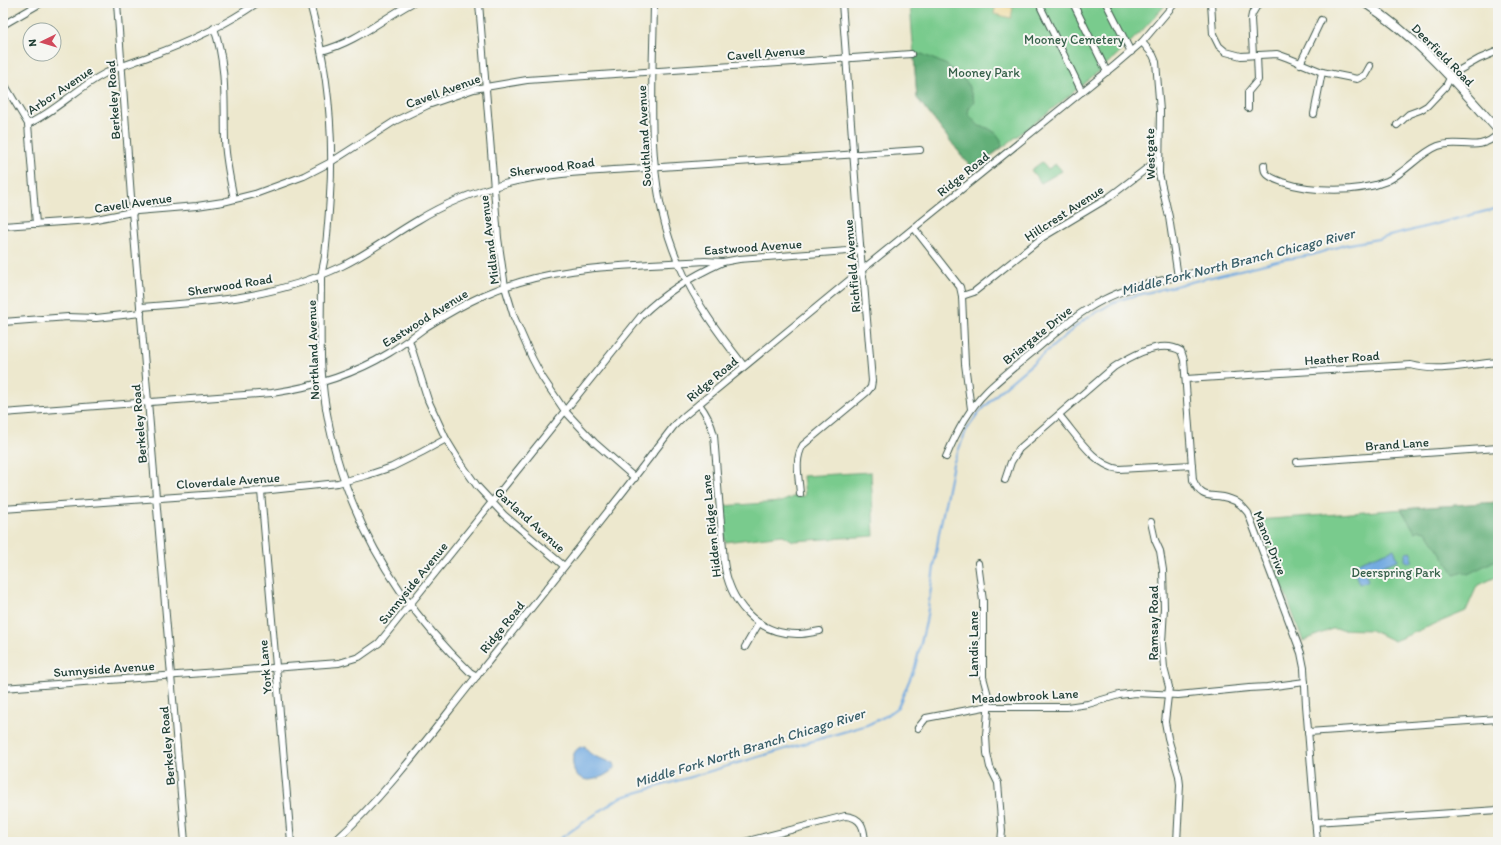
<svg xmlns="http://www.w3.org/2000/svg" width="1501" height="845" font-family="Itim,sans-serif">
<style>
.green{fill:#79cb8d;stroke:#4c8460}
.forest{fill:#62af78;stroke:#407656}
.sand{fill:#eeda9e;stroke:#868c69}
.water{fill:#72aae1;stroke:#48748a}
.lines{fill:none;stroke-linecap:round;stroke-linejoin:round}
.stream{stroke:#72aae1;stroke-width:2}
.minor-casing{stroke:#3e574b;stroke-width:8}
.major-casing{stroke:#3e574b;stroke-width:10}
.minor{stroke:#fff;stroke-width:6}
.major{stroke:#fff;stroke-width:8}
.labels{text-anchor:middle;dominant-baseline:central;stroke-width:4;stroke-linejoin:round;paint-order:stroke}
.park-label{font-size:13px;fill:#36604a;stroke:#f6f6f2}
.street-label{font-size:13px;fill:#1f3d34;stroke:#f6f6f2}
.water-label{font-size:14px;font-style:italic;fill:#385e68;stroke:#f6f6f2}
</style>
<rect width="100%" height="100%" fill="#f6f6f2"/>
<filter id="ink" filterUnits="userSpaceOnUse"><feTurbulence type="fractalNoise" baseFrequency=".025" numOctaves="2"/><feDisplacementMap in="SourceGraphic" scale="8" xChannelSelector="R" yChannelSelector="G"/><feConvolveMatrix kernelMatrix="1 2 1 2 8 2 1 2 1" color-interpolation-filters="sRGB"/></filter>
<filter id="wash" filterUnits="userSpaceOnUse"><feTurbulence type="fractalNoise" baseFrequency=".012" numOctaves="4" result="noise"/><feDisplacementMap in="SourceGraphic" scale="16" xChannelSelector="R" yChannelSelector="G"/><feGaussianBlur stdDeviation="0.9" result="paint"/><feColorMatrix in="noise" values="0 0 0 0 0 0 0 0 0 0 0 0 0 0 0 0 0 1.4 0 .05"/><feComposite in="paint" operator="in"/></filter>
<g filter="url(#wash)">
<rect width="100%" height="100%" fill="#ede8ce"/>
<g class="green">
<path d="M 910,3 L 1167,3 C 1112,68 1040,118 973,170 L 917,98 Z"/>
<path d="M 1042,162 L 1048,169 L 1056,164 L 1062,171 L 1041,183 L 1031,170 Z"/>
<path d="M 871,472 L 874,536 L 793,541 L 783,535 L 725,542 L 722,506 L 781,502 L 795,496 L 805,496 L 803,476 Z"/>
<path d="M 1498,502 L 1498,576 L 1477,586 L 1466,611 L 1394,641 L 1371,630 L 1332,629 L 1303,641 L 1258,520 Z"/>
</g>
<g class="forest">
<path d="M 922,54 L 947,65 L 967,82 L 974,101 L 969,108 L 968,114 L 979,126 L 988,128 L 996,133 L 1001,140 L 1002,147 L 973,170 L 917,98 L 914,56 Z"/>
<path d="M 1498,502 L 1498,559 L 1468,574 L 1463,572 L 1455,575 L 1426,531 L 1420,530 L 1415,532 L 1401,509 Z"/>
</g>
<path class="sand" d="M 996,3 L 1013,7 L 1011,18 L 994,14 Z"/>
<g class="water">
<path d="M 1394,549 L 1398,560 L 1365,572 L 1368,581 L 1359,584 L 1352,565 Z"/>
<path d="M 1412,552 L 1412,563 L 1405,561 L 1405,553 Z"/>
<path d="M 585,746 C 588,757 604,759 614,763 L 615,767 C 610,774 597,780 588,780 C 584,780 580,777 576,775 C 571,764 570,748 585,746 Z"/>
</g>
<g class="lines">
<path class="stream" d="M 555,842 L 619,798 L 867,725 L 884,717 L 898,707 L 915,667 L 926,622 L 939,533 L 953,464 L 966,431 L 977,415 L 1001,390 L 1085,319 L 1111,304 L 1126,298 L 1150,292 L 1281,260 L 1312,255 L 1344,245 L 1378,239 L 1498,208"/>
</g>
</g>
<g filter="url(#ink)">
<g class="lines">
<g class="minor-casing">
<g id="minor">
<path d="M 117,3 L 132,211 L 185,842"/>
<path d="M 310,3 C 327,65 334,131 330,195 C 329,215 327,236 325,256 C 324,263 322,270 321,277 C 321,317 319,356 324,395 C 339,505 391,596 470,672 L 477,676"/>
<path d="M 479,3 L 498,238 L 505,287 L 514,317 L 532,358 L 542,377 L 565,411 L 595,443 L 635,478"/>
<path d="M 654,3 C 653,89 643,183 679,264 C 695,302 719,334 744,366"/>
<path d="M 1040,3 L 1041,8 L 1082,92"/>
<path d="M 1073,3 L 1107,72"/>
<path d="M 1106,3 L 1131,52"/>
<path d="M 1211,3 L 1213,34 L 1219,46 L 1226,52 L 1241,56 L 1277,54 L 1288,58 L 1322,72 L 1357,79 L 1365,75 L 1370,66"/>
<path d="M 3,25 L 41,3"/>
<path d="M 214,28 C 227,65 224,103 225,141 C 226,160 230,180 234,199"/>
<path d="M 1142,42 L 1153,55 L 1156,62 L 1160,111 L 1159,174 L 1169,217 L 1178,277"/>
<path d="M 321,51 C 355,43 382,19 412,3"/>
<path d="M 1253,55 L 1251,19 L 1252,14 L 1258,4"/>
<path d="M 1300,64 L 1321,20"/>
<path d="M 3,82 L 28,124 L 36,224"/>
<path d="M 1248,108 L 1248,92 L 1258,80 L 1257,55"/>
<path d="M 1314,114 L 1322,72"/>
<path d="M 28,124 C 56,111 77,88 104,74 C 119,66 135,62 150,56 C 187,43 224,26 257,3"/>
<path d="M 1397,125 L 1409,114 L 1420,110 L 1427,106 L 1446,86 L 1451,76 L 1456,72 L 1479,59 L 1498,51"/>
<path d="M 1264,165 C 1264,168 1264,171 1266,173 C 1270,178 1277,180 1282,182 C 1312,192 1358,193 1387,181 C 1405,173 1420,153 1438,146 C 1460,138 1478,154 1498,134"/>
<path d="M 3,226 L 91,220 L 137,211 L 197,206 L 223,202 L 255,194 L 304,176 L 331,162 L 395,121 L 428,105 L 474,89 L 527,80 L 911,54"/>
<path d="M 914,228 L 960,287 L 962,296 L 965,364 L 971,409"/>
<path d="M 962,296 L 974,292 L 1043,237 L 1108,198 L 1150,166 L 1159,162"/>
<path d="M 140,307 C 211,302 276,298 342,266 C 369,253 392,235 418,220 C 444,204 474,192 504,184 C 552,171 610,171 661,167 C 747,162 833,156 920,150"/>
<path d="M 3,322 L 68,317 L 96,318 L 141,313"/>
<path d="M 409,340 L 428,400 L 446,439 L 460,462 L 477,486 L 504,515 L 564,566"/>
<path d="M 1186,379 L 1411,365 C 1441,373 1468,364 1498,362"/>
<path d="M 699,404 C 707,414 711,423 714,435 L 724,562 C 729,601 756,635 799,634 C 806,634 813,632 820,631"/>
<path d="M 3,413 L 272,393 C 313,387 353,375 389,353 C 402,345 414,336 426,327 C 445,315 464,304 484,295 C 553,264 631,266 705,261 L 723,262 L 739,259 L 861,250"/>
<path d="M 1059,415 C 1075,433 1094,466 1119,469 L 1192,465"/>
<path d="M 946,457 C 956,433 968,410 986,392 C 1002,376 1021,362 1039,347 C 1059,330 1079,312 1103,300 C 1131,285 1163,281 1193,273"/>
<path d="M 1297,462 L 1498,448"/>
<path d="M 1005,480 L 1011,462 L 1019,449 L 1114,367 C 1131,356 1162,339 1181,351 L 1184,360 L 1193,480 C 1203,503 1213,492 1230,499 C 1238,501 1243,507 1248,513 L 1301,653 L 1304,668 L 1306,705 L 1317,842"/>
<path d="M 261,491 L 291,842"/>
<path d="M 800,494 C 799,477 794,460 803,445 L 867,392 L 871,387 L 872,381 L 864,283 L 862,271 L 842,3"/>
<path d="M 3,509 L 261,491 L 338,483 L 368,475 L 392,467 L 422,452 L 446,439"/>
<path d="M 1151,522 L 1155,540 L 1160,551 L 1163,570 L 1164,608 L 1162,643 L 1164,668 L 1169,687 L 1165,722 L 1168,738 L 1179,776 L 1180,785 L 1177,842"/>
<path d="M 978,563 L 983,601 L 983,677 L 989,699 L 986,735 L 987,753 L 990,767 L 998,783 L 1002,831 L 1001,842"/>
<path d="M 745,647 L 759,623"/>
<path d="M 3,688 L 339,663 L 359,657 L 379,643 L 641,316 C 665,292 692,276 723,262"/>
<path d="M 918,728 L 926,718 L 984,707 L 1067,707 L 1088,704 L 1119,695 L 1136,693 L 1178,695 L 1249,688 L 1267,687 L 1305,682"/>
<path d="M 1308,732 L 1498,719"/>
<path d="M 1315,822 L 1498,810"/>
<path d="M 334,842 C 388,793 431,733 476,677 C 543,594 609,511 673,427 L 683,417 L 847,282 L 1115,65 L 1142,42 L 1175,3"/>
<path d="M 744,842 L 845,816 C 862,817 864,828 865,842"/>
</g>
</g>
<g class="major-casing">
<path id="major" d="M 1365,3 C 1417,37 1457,84 1498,130"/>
</g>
<use href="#minor" class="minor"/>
<use href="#major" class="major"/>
</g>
</g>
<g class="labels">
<g class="park-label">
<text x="1074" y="39">Mooney Cemetery</text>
<text x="984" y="72">Mooney Park</text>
<text x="1396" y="572">Deerspring Park</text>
</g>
<g class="street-label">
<text transform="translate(766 53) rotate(-4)">Cavell Avenue</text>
<text transform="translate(1443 55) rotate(45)">Deerfield Road</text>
<text transform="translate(60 90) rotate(-34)">Arbor Avenue</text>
<text transform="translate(443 91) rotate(-20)">Cavell Avenue</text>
<text transform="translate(113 100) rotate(-94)">Berkeley Road</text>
<text transform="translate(644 136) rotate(-93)">Southland Avenue</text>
<text transform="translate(1150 154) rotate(-91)">Westgate</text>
<text transform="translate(552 167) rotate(-7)">Sherwood Road</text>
<text transform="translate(963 174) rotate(-39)">Ridge Road</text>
<text transform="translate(133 203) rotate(-8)">Cavell Avenue</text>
<text transform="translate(1064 213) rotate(-33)">Hillcrest Avenue</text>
<text transform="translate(489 240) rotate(-97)">Midland Avenue</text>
<text transform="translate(753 247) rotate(-4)">Eastwood Avenue</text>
<text transform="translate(852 266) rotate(-95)">Richfield Avenue</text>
<text transform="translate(230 285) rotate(-9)">Sherwood Road</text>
<text transform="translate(425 318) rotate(-32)">Eastwood Avenue</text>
<text transform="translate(1037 335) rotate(-39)">Briargate Drive</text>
<text transform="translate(313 350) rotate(-92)">Northland Avenue</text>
<text transform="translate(1342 358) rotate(-4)">Heather Road</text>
<text transform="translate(712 379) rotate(-40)">Ridge Road</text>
<text transform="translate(139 424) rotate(-95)">Berkeley Road</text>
<text transform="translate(1397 444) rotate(-4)">Brand Lane</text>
<text transform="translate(228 481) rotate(-4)">Cloverdale Avenue</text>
<text transform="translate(530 520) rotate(42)">Garland Avenue</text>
<text transform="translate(711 526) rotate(-96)">Hidden Ridge Lane</text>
<text transform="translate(1270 543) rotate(68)">Manor Drive</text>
<text transform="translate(413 583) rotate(-51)">Sunnyside Avenue</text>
<text transform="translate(1153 623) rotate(-90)">Ramsay Road</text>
<text transform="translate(502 627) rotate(-51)">Ridge Road</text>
<text transform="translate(973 644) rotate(-90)">Landis Lane</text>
<text transform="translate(265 667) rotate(-95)">York Lane</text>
<text transform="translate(104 669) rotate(-4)">Sunnyside Avenue</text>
<text transform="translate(1025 696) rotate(-3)">Meadowbrook Lane</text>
<text transform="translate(167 746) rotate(-95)">Berkeley Road</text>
</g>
<g class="water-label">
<text transform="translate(1238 262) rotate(-14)">Middle Fork North Branch Chicago River</text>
<text transform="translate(750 748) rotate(-17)">Middle Fork North Branch Chicago River</text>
</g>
</g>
<rect width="1501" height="845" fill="none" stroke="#f6f6f2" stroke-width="16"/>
<g transform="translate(42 42) rotate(265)"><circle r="19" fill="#f6f6f2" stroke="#a0aca6"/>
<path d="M0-3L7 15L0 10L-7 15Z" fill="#d1495b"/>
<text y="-6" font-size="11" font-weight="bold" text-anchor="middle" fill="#1f3d34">N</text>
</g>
</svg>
